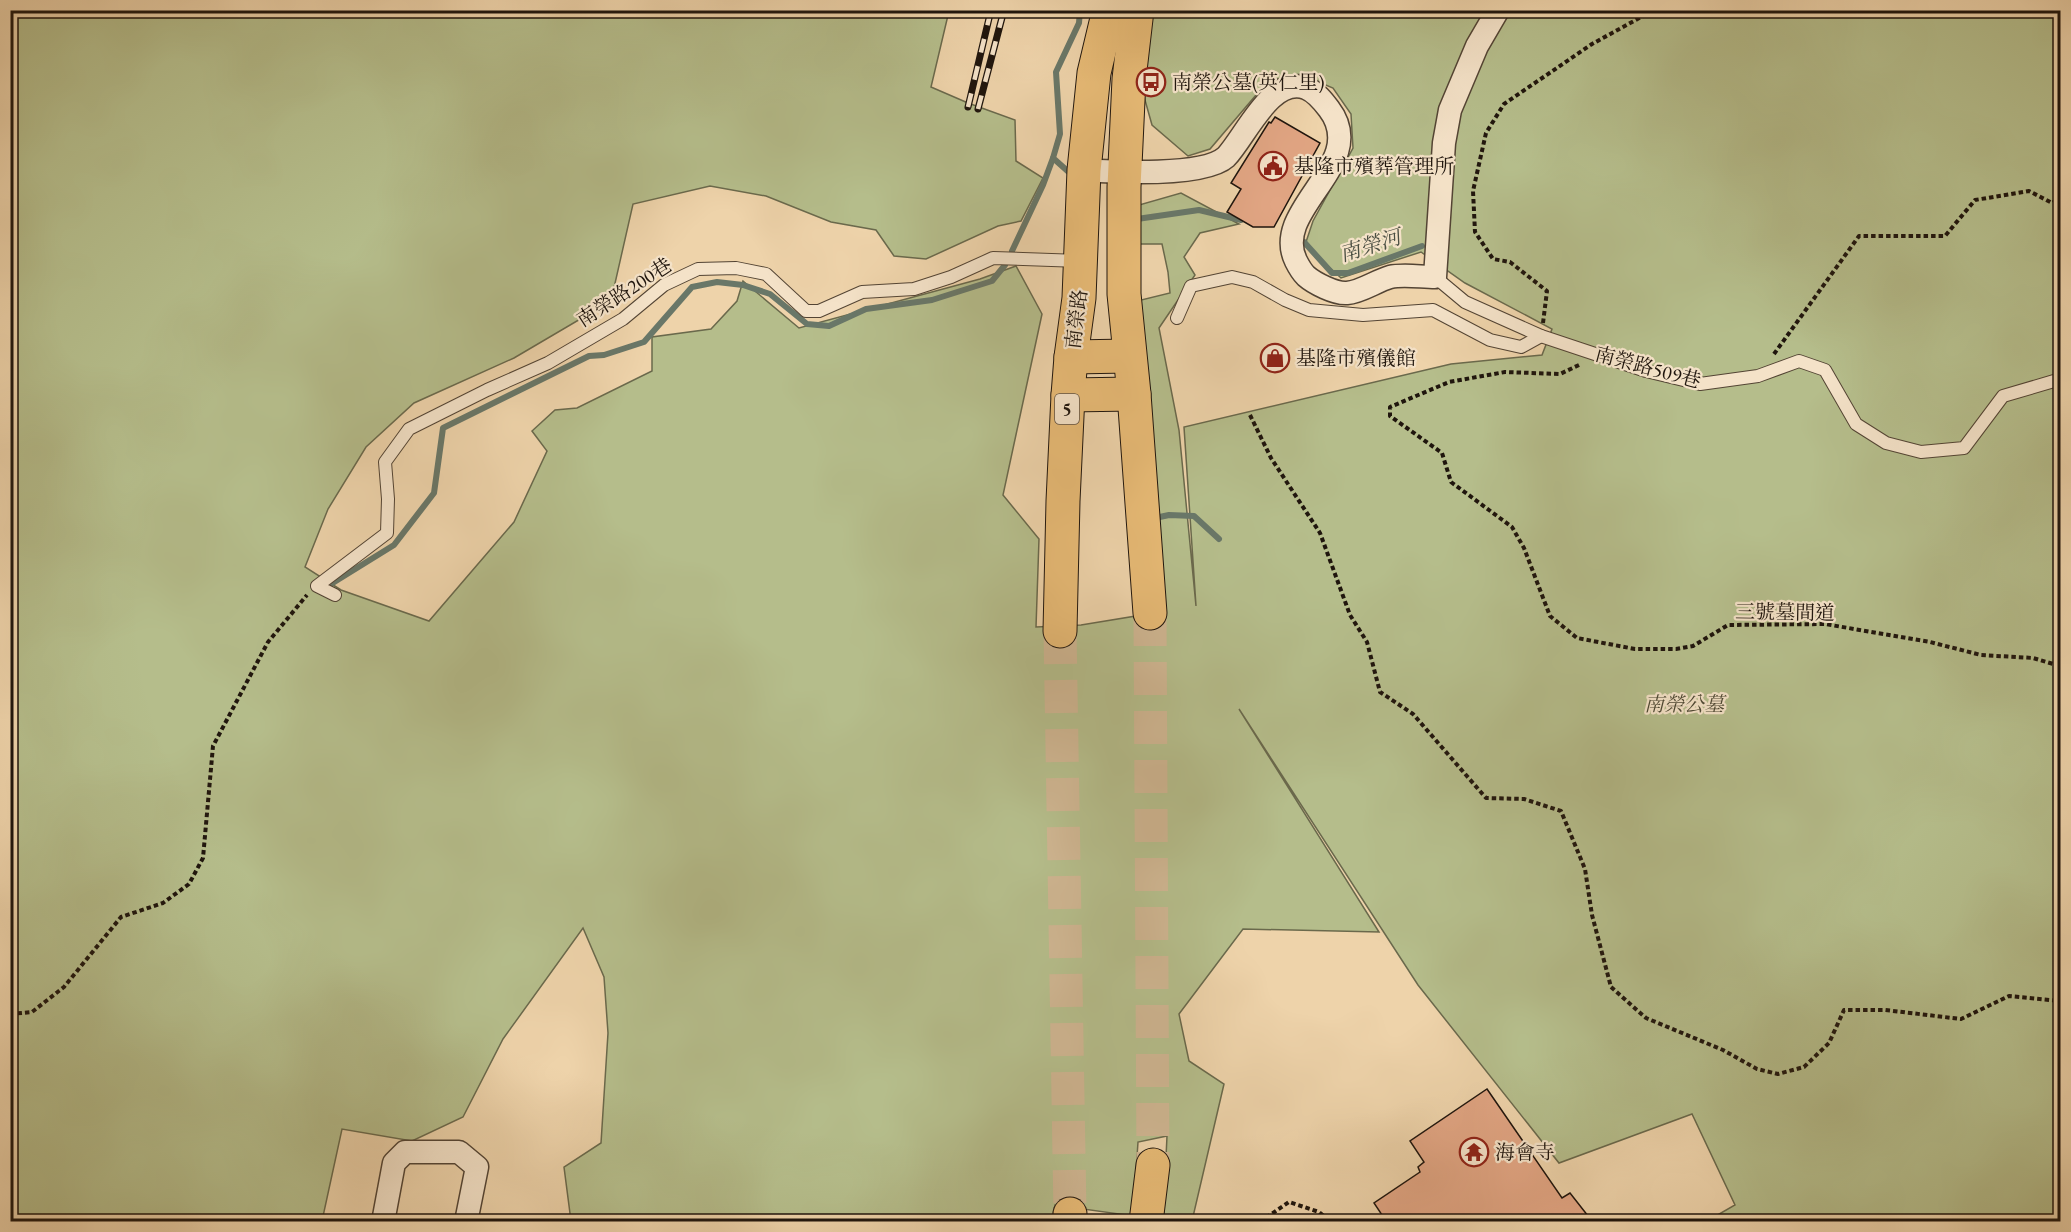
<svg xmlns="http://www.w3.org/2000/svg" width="2071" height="1232" font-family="'EB Garamond','Noto Serif TC',serif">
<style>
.green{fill:#b5bd8b;stroke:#6a694c;stroke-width:1.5}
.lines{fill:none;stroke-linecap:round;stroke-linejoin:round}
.stream{stroke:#697768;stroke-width:6}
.building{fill:#e1a583;stroke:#1f150d;stroke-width:1.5}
.primary-tunnel{stroke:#cfb692;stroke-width:33;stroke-dasharray:33 16;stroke-linecap:butt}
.service-casing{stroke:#534434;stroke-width:14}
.minor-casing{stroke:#534434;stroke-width:25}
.primary-casing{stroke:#1f150d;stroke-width:35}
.path{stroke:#1f150d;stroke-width:4;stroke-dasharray:4.5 3;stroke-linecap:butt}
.service{stroke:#f4e2c8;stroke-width:12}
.minor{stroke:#f4e2c8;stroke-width:22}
.primary{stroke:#e7ba75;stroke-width:33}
.rail-casing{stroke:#1f150d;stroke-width:7}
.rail{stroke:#f4e2c8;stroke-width:4.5;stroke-dasharray:14;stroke-linecap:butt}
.labels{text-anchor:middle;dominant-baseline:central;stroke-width:4.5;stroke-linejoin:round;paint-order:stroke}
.shield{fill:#f4e2c8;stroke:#5f5245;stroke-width:1.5}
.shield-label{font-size:18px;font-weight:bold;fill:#1f150d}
.poi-label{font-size:20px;fill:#1f150d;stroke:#f4e2c8;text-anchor:start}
.street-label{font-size:20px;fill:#1f150d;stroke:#f4e2c8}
.park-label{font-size:20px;font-style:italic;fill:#4c4733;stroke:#f4e2c8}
.water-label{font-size:21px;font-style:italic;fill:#4a4e42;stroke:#f4e2c8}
</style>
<rect width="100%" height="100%" fill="#eed3aa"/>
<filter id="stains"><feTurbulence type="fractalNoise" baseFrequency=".00333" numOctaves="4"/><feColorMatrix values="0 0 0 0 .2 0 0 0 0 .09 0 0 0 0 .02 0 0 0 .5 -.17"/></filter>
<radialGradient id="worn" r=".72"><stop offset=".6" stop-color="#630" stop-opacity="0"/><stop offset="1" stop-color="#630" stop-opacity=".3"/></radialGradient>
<path class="green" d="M 10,11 L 949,11 L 931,87 L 968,103 L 1015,120 L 1016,161 L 1043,178 L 1021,221 L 998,226 L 926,259 L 894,256 L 876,230 L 831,222 L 766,196 L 710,186 L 633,204 L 611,301 L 514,358 L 414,403 L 366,447 L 328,509 L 305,567 L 341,590 L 429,621 L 514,522 L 547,451 L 532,431 L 555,410 L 577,408 L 652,371 L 652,337 L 711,329 L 737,301 L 743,281 L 799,328 L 980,279 L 1016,266 L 1042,314 L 1003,495 L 1039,539 L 1036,627 L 1081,625 L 1166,611 L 1137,301 L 1170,293 L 1168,272 L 1162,244 L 1136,244 L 1139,205 L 1181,193 L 1239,224 L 1200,233 L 1184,257 L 1195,275 L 1159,328 L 1179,430 L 1196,606 L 1184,427 L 1451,364 L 1542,355 L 1552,329 L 1465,283 L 1421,252 L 1341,278 L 1305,245 L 1313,221 L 1353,148 L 1351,114 L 1333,88 L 1300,74 L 1268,81 L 1210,149 L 1188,156 L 1152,125 L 1143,93 L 1147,11 L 2060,11 L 2060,1221 L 1707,1221 L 1735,1205 L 1692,1114 L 1559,1163 L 1418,985 L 1239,709 L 1379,932 L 1243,929 L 1179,1014 L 1189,1061 L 1224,1084 L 1192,1221 L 1163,1221 L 1167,1136 L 1138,1142 L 1133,1216 L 1055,1205 L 1051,1222 L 571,1221 L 564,1167 L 601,1143 L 608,1033 L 604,977 L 583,928 L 503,1039 L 463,1117 L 412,1141 L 342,1129 L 322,1221 L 11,1221 Z"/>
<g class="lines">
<g class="stream">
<path d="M 1072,175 L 1053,158 L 1060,134 L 1056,72 L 1079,23 L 1080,10"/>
<path d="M 1137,219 L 1199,210 L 1241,220"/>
<path d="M 1304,242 L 1332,273 L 1348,273 L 1422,246"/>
<path d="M 1012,251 L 1043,185 L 1053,158"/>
<path d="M 1155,518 L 1169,515 L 1194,516 L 1219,539"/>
<path d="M 331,584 L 394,545 L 434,493 L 443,428 L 589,356 L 604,355 L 644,342 L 692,287 L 717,282 L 743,285 L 770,294 L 807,324 L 829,326 L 866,309 L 932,300 L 992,281 L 1005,265"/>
</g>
</g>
<g class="building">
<path d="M 1275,117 L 1320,143 L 1274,227 L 1253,227 L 1227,212 L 1241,189 L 1231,183 L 1269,122 L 1271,123 Z"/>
<path d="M 1487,1089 L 1562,1198 L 1570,1193 L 1592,1221 L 1386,1221 L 1374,1203 L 1420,1172 L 1418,1167 L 1424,1162 L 1410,1141 Z"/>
</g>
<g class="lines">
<g class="primary-tunnel">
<path d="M 1150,613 L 1153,1165"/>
<path d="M 1060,631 L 1070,1214"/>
</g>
<g class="service-casing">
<g id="service">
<path d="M 1435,277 L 1465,302 L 1541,336 L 1646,371 L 1700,384 L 1758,376 L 1799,361 L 1825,370 L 1856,424 L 1886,443 L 1921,452 L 1964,448 L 2003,396 L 2054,381 L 2060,381"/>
<path d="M 1177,318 L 1191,286 L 1232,277 L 1253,282 L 1285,300 L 1309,310 L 1363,315 L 1433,310 L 1490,340 L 1521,347 L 1541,336"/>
<path d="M 335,595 L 317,586 L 387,533 L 388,499 L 385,462 L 409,429 L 487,390 L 548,363 L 623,319 L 664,285 L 698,269 L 736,268 L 766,274 L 806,311 L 819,311 L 862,292 L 914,289 L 951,277 L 993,258 L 1080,261"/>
</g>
</g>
<g class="minor-casing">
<g id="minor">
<path d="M 1084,170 C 1114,172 1204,177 1226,157 C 1246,136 1271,75 1306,88 C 1316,92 1323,101 1329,109 C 1371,164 1270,209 1296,261 C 1299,267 1301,271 1306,276 C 1314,283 1335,294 1347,293 C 1361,292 1376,281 1390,277 C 1403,274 1421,277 1435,277 L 1444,143 L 1450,110 L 1477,46 L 1498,10"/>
<path d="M 383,1222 L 394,1163 L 405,1152 L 459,1152 L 477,1167 L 466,1222"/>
</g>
</g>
<g class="primary-casing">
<g id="primary">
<path d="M 1137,10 L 1129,79 L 1124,187 L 1124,294 L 1134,394 L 1150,613"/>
<path d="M 1071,357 L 1129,356"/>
<path d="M 1068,395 L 1134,394"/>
<path d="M 1060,631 L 1063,501 L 1068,395 L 1071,357 L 1079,298 L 1084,170 L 1094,73 L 1109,10"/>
<path d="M 1070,1222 L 1070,1214"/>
<path d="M 1146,1222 L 1153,1165"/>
</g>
</g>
<g class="path">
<path d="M 1543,323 L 1547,291 L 1510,262 L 1493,259 L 1475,232 L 1473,191 L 1486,133 L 1504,104 L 1592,44 L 1654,10"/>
<path d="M 1774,354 L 1859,236 L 1945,236 L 1975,200 L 2029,191 L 2052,203 L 2060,198"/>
<path d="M 1579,365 L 1560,374 L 1505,372 L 1449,382 L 1390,407 L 1390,416 L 1442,453 L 1451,482 L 1512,527 L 1524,548 L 1550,616 L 1577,638 L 1635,649 L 1676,649 L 1693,646 L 1728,625 L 1825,624 L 1930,642 L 1981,655 L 2033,658 L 2060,666"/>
<path d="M 1250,415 L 1271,458 L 1320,533 L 1350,615 L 1367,642 L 1380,692 L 1413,714 L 1486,798 L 1524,799 L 1561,811 L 1585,869 L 1592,915 L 1611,987 L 1646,1018 L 1723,1050 L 1757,1069 L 1778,1074 L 1804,1067 L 1829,1043 L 1844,1010 L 1885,1010 L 1961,1019 L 2009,996 L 2060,1001"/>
<path d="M 10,1014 L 32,1012 L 64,987 L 121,917 L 163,903 L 189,884 L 203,858 L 213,746 L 268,642 L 307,595"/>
<path d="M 1260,1222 L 1289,1202 L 1319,1212 L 1331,1222"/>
</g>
<use href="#service" class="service"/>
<use href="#minor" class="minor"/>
<use href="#primary" class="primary"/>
<g class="rail-casing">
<g id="rail">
<path d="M 968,107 L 991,10"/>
<path d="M 978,109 L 1004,10"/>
</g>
</g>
<use href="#rail" class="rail"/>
</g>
<defs>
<g id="bus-ring" transform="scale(1.5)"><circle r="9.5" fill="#f4e2c8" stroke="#8f2418" stroke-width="1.5"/><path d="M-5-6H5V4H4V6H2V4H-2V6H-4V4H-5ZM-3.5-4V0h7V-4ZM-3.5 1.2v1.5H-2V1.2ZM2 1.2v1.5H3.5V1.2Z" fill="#8f2418"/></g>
<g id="civic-ring" transform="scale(1.5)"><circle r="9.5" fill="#f4e2c8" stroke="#8f2418" stroke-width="1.5"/><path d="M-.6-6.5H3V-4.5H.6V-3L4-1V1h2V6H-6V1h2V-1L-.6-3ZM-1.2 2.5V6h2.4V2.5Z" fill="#8f2418"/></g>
<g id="shop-ring" transform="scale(1.5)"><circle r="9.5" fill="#f4e2c8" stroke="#8f2418" stroke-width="1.5"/><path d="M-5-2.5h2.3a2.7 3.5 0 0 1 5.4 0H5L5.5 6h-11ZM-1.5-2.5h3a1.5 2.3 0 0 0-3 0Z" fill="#8f2418"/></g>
<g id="temple-ring" transform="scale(1.5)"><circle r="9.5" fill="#f4e2c8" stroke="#8f2418" stroke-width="1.5"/><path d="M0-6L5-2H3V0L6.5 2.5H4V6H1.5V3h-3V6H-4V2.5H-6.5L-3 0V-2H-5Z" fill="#8f2418"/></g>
</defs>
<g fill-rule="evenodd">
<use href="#bus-ring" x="1151" y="82"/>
<use href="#civic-ring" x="1273" y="166"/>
<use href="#shop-ring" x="1275" y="358"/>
<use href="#temple-ring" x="1474" y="1152"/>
</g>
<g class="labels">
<rect class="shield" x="1055" y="394" width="24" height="30" rx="4.5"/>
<g class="shield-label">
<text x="1067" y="409">5</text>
</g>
<g class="poi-label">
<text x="1172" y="82">南榮公墓(英仁里)</text>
<text x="1294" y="166">基隆市殯葬管理所</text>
<text x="1296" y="358">基隆市殯儀館</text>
<text x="1495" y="1152">海會寺</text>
</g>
<g class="street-label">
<text transform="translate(624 292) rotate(-33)">南榮路200巷</text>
<text transform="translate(1076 319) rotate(-83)">南榮路</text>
<text transform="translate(1648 367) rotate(15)">南榮路509巷</text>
<text transform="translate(1785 612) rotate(1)">三號墓間道</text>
</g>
<g class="park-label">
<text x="1684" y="704">南榮公墓</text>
</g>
<g class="water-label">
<text transform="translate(1370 245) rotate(-17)">南榮河</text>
</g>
</g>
<rect width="2071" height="1232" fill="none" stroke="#eed3aa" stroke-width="36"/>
<rect x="12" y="12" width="2047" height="1208" fill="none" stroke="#1f150d" stroke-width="3"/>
<rect x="18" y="18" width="2035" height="1196" fill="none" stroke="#1f150d" stroke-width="1.5"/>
<rect width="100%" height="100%" filter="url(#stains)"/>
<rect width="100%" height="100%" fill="url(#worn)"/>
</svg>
